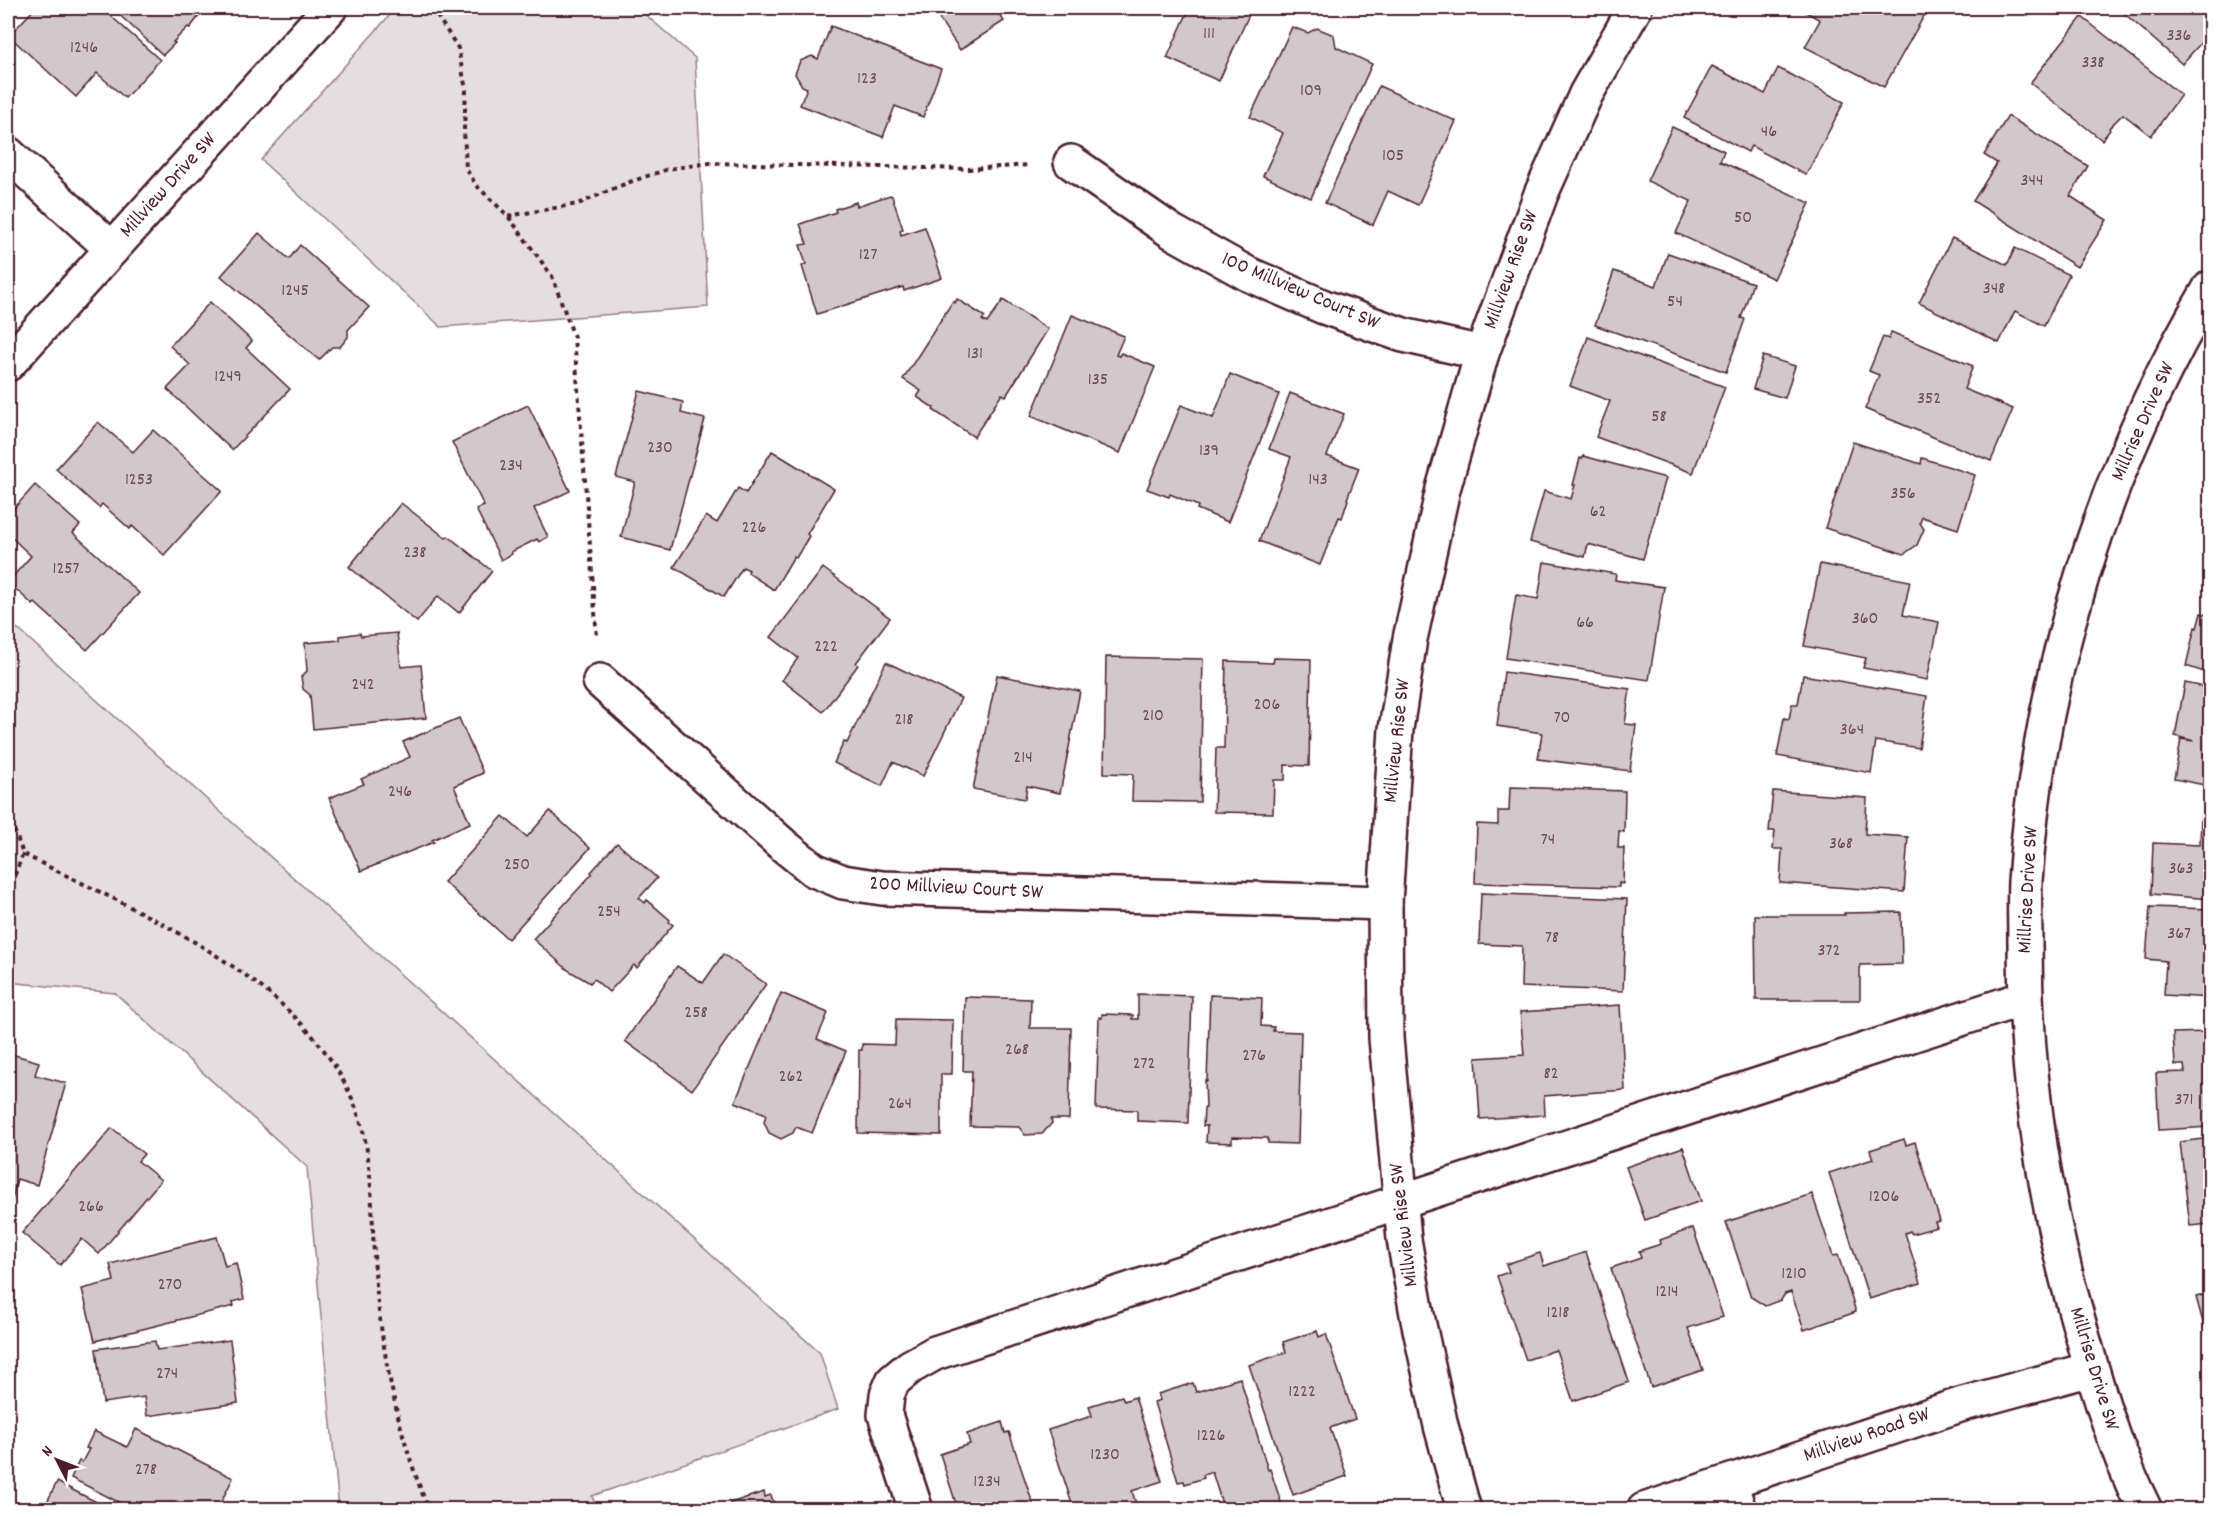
<svg xmlns="http://www.w3.org/2000/svg" width="2218" height="1517" font-family="Dekko,sans-serif">
<style>
.green{fill:#e5dee0;stroke:#987e86;stroke-width:1.5}
.building{fill:#d2c7cb;stroke:#4a1f2b;stroke-width:1.5}
.lines{fill:none;stroke-linecap:round;stroke-linejoin:round}
.minor-casing{stroke:#4a1f2b;stroke-width:38}
.path{stroke:#4a1f2b;stroke-width:4;stroke-dasharray:4.5 4.5;stroke-linecap:butt}
.minor{stroke:#fff;stroke-width:33}
.labels{text-anchor:middle;dominant-baseline:central;stroke-width:4.5;stroke-linejoin:round;paint-order:stroke}
.number-label{font-size:18px;fill:#6c4953}
.street-label{font-size:21px;fill:#4a1f2b;stroke:#fff}
</style>
<rect width="100%" height="100%" fill="#fff"/>
<filter id="ink" filterUnits="userSpaceOnUse"><feTurbulence type="fractalNoise" baseFrequency=".0167" numOctaves="2"/><feDisplacementMap in="SourceGraphic" scale="12" xChannelSelector="R" yChannelSelector="G"/><feConvolveMatrix kernelMatrix="1 2 1 2 8 2 1 2 1" color-interpolation-filters="sRGB"/></filter>
<g filter="url(#ink)">
<g class="green">
<path d="M 396,8 L 638,8 L 695,58 L 708,307 L 441,327 L 261,160 Z"/>
<path d="M 8,620 L 820,1353 L 838,1409 L 592,1496 L 597,1509 L 339,1509 L 307,1167 L 115,993 L 8,982 Z"/>
</g>
<g class="building">
<path d="M 35,8 L 102,8 L 160,60 L 125,98 L 97,73 L 76,97 L 9,36 Z"/>
<path d="M 112,8 L 190,8 L 199,16 L 190,28 L 188,27 L 173,42 L 175,43 L 163,55 Z"/>
<path d="M 932,8 L 995,8 L 1004,21 L 960,50 Z"/>
<path d="M 1085,8 L 1119,8 L 1117,13 Z"/>
<path d="M 1185,8 L 1252,8 L 1219,81 L 1167,58 L 1189,9 Z"/>
<path d="M 1799,8 L 1913,8 L 1925,14 L 1884,87 L 1805,47 L 1820,20 Z"/>
<path d="M 2118,8 L 2210,8 L 2210,38 L 2208,35 L 2182,64 Z"/>
<path d="M 2082,17 L 2181,95 L 2151,136 L 2123,114 L 2109,128 L 2110,130 L 2102,140 L 2030,83 Z"/>
<path d="M 831,26 L 941,69 L 923,117 L 895,106 L 883,137 L 800,105 L 807,88 L 802,86 L 795,74 L 800,61 L 812,56 L 818,59 Z"/>
<path d="M 1292,27 L 1308,33 L 1317,28 L 1334,35 L 1336,47 L 1372,64 L 1311,198 L 1263,176 L 1283,133 L 1250,117 Z"/>
<path d="M 1712,66 L 1765,94 L 1778,68 L 1844,102 L 1806,175 L 1751,146 L 1748,152 L 1684,118 Z"/>
<path d="M 1379,86 L 1456,121 L 1418,205 L 1388,191 L 1373,225 L 1325,203 Z"/>
<path d="M 2008,116 L 2088,166 L 2070,196 L 2107,220 L 2077,267 L 1973,201 L 1997,163 L 1984,155 Z"/>
<path d="M 1672,127 L 1724,151 L 1720,161 L 1810,203 L 1774,279 L 1676,233 L 1691,201 L 1647,181 Z"/>
<path d="M 890,195 L 892,196 L 903,229 L 900,230 L 901,235 L 925,227 L 942,278 L 904,291 L 903,287 L 817,314 L 802,266 L 806,264 L 800,245 L 807,244 L 800,224 L 836,212 L 835,209 L 856,202 L 857,206 Z"/>
<path d="M 259,233 L 289,259 L 300,245 L 369,307 L 348,330 L 348,337 L 340,347 L 332,347 L 319,360 L 221,276 Z"/>
<path d="M 1952,238 L 2007,265 L 2015,248 L 2069,275 L 2044,326 L 2015,311 L 1999,343 L 1919,303 Z"/>
<path d="M 1668,253 L 1753,283 L 1741,318 L 1745,319 L 1744,322 L 1726,372 L 1595,325 L 1614,271 L 1656,286 Z"/>
<path d="M 957,299 L 985,317 L 982,320 L 987,323 L 1003,300 L 1048,329 L 1006,396 L 1002,394 L 974,437 L 933,410 L 934,408 L 917,397 L 921,391 L 903,379 L 953,301 L 955,303 Z"/>
<path d="M 210,302 L 252,341 L 246,348 L 290,389 L 232,450 L 167,389 L 190,365 L 170,346 Z"/>
<path d="M 1072,315 L 1124,336 L 1116,355 L 1119,356 L 1121,353 L 1155,367 L 1120,453 L 1031,416 Z"/>
<path d="M 1891,332 L 1973,366 L 1964,389 L 2013,409 L 1991,461 L 1865,409 L 1879,375 L 1869,371 L 1883,337 L 1889,339 Z"/>
<path d="M 1588,337 L 1725,387 L 1693,473 L 1596,437 L 1610,401 L 1570,386 Z"/>
<path d="M 1763,356 L 1795,366 L 1785,398 L 1753,389 Z"/>
<path d="M 1230,374 L 1279,394 L 1228,522 L 1197,509 L 1198,506 L 1170,494 L 1169,497 L 1147,489 L 1181,405 L 1213,418 Z"/>
<path d="M 639,391 L 683,402 L 681,413 L 705,419 L 670,550 L 621,537 L 635,482 L 616,477 Z"/>
<path d="M 1290,393 L 1344,414 L 1327,456 L 1359,468 L 1347,499 L 1348,500 L 1342,518 L 1339,517 L 1320,565 L 1259,541 L 1291,457 L 1269,449 Z"/>
<path d="M 528,405 L 570,491 L 534,508 L 548,537 L 539,542 L 537,539 L 511,552 L 512,554 L 501,560 L 476,509 L 484,506 L 452,442 Z"/>
<path d="M 98,422 L 133,452 L 153,430 L 222,491 L 164,555 L 132,526 L 130,529 L 102,504 L 99,508 L 56,469 Z"/>
<path d="M 1853,442 L 1921,464 L 1922,458 L 1975,475 L 1958,529 L 1922,517 L 1920,523 L 1924,529 L 1917,545 L 1904,554 L 1825,528 Z"/>
<path d="M 772,451 L 834,489 L 807,534 L 809,536 L 796,558 L 794,556 L 774,590 L 748,573 L 749,570 L 743,567 L 724,597 L 674,567 L 706,516 L 717,523 L 738,488 L 746,493 Z"/>
<path d="M 1583,456 L 1666,478 L 1643,559 L 1588,544 L 1585,557 L 1530,542 L 1544,491 L 1571,499 L 1575,485 L 1573,485 L 1580,458 L 1582,459 Z"/>
<path d="M 35,485 L 80,525 L 73,533 L 139,593 L 87,650 L 35,603 L 33,605 L 8,582 L 31,556 L 8,534 L 8,515 Z"/>
<path d="M 401,503 L 446,538 L 448,536 L 492,571 L 459,613 L 438,596 L 417,622 L 349,567 Z"/>
<path d="M 1544,562 L 1616,574 L 1615,580 L 1664,587 L 1649,680 L 1506,658 L 1516,595 L 1538,599 Z"/>
<path d="M 1820,564 L 1910,581 L 1903,615 L 1939,622 L 1927,680 L 1863,668 L 1866,658 L 1804,646 Z"/>
<path d="M 823,568 L 890,618 L 856,663 L 858,665 L 823,712 L 782,680 L 798,658 L 771,637 Z"/>
<path d="M 2201,613 L 2210,616 L 2210,674 L 2186,666 L 2195,627 L 2197,628 Z"/>
<path d="M 360,633 L 361,636 L 397,633 L 401,667 L 421,665 L 426,718 L 313,729 L 310,695 L 303,689 L 301,677 L 307,671 L 305,643 L 340,640 L 340,636 Z"/>
<path d="M 1106,657 L 1203,659 L 1200,802 L 1132,801 L 1133,774 L 1104,773 Z"/>
<path d="M 1274,658 L 1311,659 L 1309,766 L 1285,765 L 1285,780 L 1274,780 L 1273,813 L 1214,812 L 1216,748 L 1224,748 L 1226,661 L 1273,663 Z"/>
<path d="M 886,662 L 961,698 L 923,776 L 893,762 L 882,786 L 834,763 L 844,742 L 847,743 Z"/>
<path d="M 1504,672 L 1630,689 L 1625,724 L 1636,725 L 1630,771 L 1538,759 L 1542,733 L 1497,726 Z"/>
<path d="M 997,675 L 1080,691 L 1060,793 L 1027,786 L 1025,799 L 973,789 Z"/>
<path d="M 1803,675 L 1927,696 L 1919,748 L 1876,741 L 1871,773 L 1777,756 L 1784,718 L 1789,719 L 1792,704 L 1798,704 Z"/>
<path d="M 2185,683 L 2210,688 L 2210,786 L 2174,779 L 2181,739 L 2194,741 L 2175,736 Z"/>
<path d="M 459,718 L 483,773 L 454,786 L 470,823 L 432,840 L 434,842 L 361,871 L 329,798 L 364,784 L 361,779 L 410,757 L 403,742 Z"/>
<path d="M 1510,787 L 1625,791 L 1624,832 L 1619,831 L 1618,848 L 1624,848 L 1623,884 L 1619,883 L 1619,887 L 1475,883 L 1477,824 L 1498,825 L 1498,811 L 1509,811 Z"/>
<path d="M 1773,791 L 1867,798 L 1865,834 L 1908,837 L 1904,892 L 1780,883 L 1782,849 L 1773,849 L 1775,831 L 1769,831 Z"/>
<path d="M 550,811 L 590,848 L 508,939 L 444,882 L 503,816 L 527,837 Z"/>
<path d="M 2201,815 L 2210,815 L 2210,899 L 2151,894 L 2153,843 L 2200,845 Z"/>
<path d="M 617,843 L 657,878 L 639,898 L 645,903 L 647,900 L 670,920 L 669,922 L 673,925 L 637,968 L 634,965 L 609,992 L 594,979 L 590,983 L 568,970 L 533,939 L 592,874 L 591,872 Z"/>
<path d="M 1481,893 L 1627,899 L 1623,991 L 1521,987 L 1522,946 L 1479,944 Z"/>
<path d="M 2150,907 L 2210,909 L 2210,998 L 2164,995 L 2166,961 L 2146,959 Z"/>
<path d="M 1901,912 L 1902,964 L 1860,965 L 1860,1000 L 1756,1000 L 1755,915 L 1845,915 L 1844,913 Z"/>
<path d="M 723,954 L 766,984 L 692,1090 L 625,1041 L 677,966 L 703,983 Z"/>
<path d="M 781,993 L 828,1013 L 817,1039 L 846,1051 L 812,1133 L 796,1127 L 793,1133 L 781,1139 L 769,1133 L 764,1122 L 766,1114 L 735,1102 Z"/>
<path d="M 1138,994 L 1192,996 L 1188,1123 L 1137,1121 L 1137,1110 L 1096,1109 L 1099,1017 L 1102,1018 L 1102,1014 L 1133,1015 L 1132,1019 L 1138,1019 Z"/>
<path d="M 1210,995 L 1262,998 L 1261,1026 L 1274,1027 L 1273,1031 L 1301,1032 L 1298,1144 L 1268,1143 L 1268,1138 L 1232,1137 L 1232,1143 L 1206,1142 L 1207,1126 L 1203,1126 L 1204,1108 L 1206,1108 L 1205,1080 L 1207,1081 Z"/>
<path d="M 965,997 L 1031,999 L 1030,1028 L 1071,1028 L 1069,1119 L 1051,1119 L 1052,1123 L 1042,1134 L 1025,1135 L 1019,1127 L 970,1126 L 972,1071 L 963,1071 Z"/>
<path d="M 1620,1005 L 1625,1090 L 1544,1096 L 1545,1115 L 1480,1119 L 1476,1058 L 1524,1055 L 1520,1012 Z"/>
<path d="M 896,1019 L 953,1020 L 952,1074 L 941,1074 L 941,1135 L 858,1133 L 859,1050 L 862,1050 L 862,1044 L 895,1045 Z"/>
<path d="M 2210,1032 L 2210,1127 L 2159,1130 L 2156,1073 L 2185,1072 L 2184,1065 L 2175,1065 L 2173,1033 Z"/>
<path d="M 8,1053 L 39,1062 L 35,1075 L 66,1083 L 37,1185 L 17,1179 L 8,1216 Z"/>
<path d="M 112,1128 L 144,1154 L 138,1161 L 161,1180 L 99,1254 L 82,1239 L 60,1265 L 22,1233 Z"/>
<path d="M 2210,1138 L 2210,1224 L 2190,1226 L 2180,1142 Z"/>
<path d="M 1904,1139 L 1906,1145 L 1915,1142 L 1940,1221 L 1935,1222 L 1937,1227 L 1912,1234 L 1910,1231 L 1905,1233 L 1921,1283 L 1869,1299 L 1829,1173 L 1873,1159 L 1870,1150 Z"/>
<path d="M 1683,1147 L 1701,1201 L 1645,1220 L 1626,1167 Z"/>
<path d="M 1812,1194 L 1833,1256 L 1838,1255 L 1856,1312 L 1804,1330 L 1791,1292 L 1785,1294 L 1781,1300 L 1765,1306 L 1751,1297 L 1726,1222 Z"/>
<path d="M 1693,1228 L 1723,1317 L 1688,1328 L 1703,1370 L 1651,1387 L 1611,1268 L 1641,1258 L 1639,1251 L 1661,1244 L 1660,1240 Z"/>
<path d="M 217,1237 L 225,1266 L 236,1263 L 244,1299 L 233,1302 L 234,1306 L 95,1341 L 82,1289 L 114,1281 L 110,1264 Z"/>
<path d="M 1586,1252 L 1629,1382 L 1573,1401 L 1556,1350 L 1526,1360 L 1497,1276 L 1509,1272 L 1506,1264 L 1540,1253 L 1544,1266 Z"/>
<path d="M 2210,1293 L 2210,1348 L 2196,1297 Z"/>
<path d="M 1317,1331 L 1319,1337 L 1326,1334 L 1355,1419 L 1330,1428 L 1347,1476 L 1293,1495 L 1249,1365 L 1286,1352 L 1283,1342 Z"/>
<path d="M 230,1340 L 238,1403 L 147,1416 L 144,1397 L 103,1403 L 96,1349 L 155,1341 L 157,1350 Z"/>
<path d="M 1240,1378 L 1268,1470 L 1270,1469 L 1282,1505 L 1268,1510 L 1224,1510 L 1212,1472 L 1203,1475 L 1204,1478 L 1185,1484 L 1184,1481 L 1178,1482 L 1154,1402 L 1160,1400 L 1158,1394 L 1193,1383 L 1196,1392 Z"/>
<path d="M 1122,1396 L 1124,1401 L 1135,1397 L 1162,1481 L 1132,1491 L 1138,1510 L 1074,1510 L 1048,1430 L 1092,1416 L 1089,1406 Z"/>
<path d="M 1002,1422 L 1005,1433 L 1009,1432 L 1035,1510 L 958,1510 L 940,1454 L 970,1444 L 967,1434 Z"/>
<path d="M 136,1429 L 233,1478 L 219,1506 L 225,1510 L 134,1510 L 71,1478 L 79,1461 L 82,1462 L 89,1449 L 86,1448 L 94,1431 L 127,1447 Z"/>
<path d="M 57,1482 L 112,1510 L 43,1510 Z"/>
<path d="M 764,1492 L 765,1497 L 771,1495 L 776,1510 L 732,1510 L 730,1503 Z"/>
</g>
<g class="lines">
<g class="minor-casing">
<g id="minor">
<path d="M 8,154 L 112,249"/>
<path d="M 1071,162 L 1171,231 L 1248,274 L 1324,307 L 1403,335 L 1482,353"/>
<path d="M 8,364 L 330,8"/>
<path d="M 600,681 L 783,845 L 814,870 L 843,882 L 882,888 L 1385,903"/>
<path d="M 1730,1482 L 1739,1510"/>
<path d="M 916,1510 L 885,1415 L 887,1395 L 893,1381 L 910,1367 L 935,1353 L 2025,998"/>
<path d="M 1464,1510 L 1441,1426 L 1418,1320 L 1404,1239 L 1386,1038 L 1385,903 L 1396,729 L 1410,639 L 1443,489 L 1482,353 L 1541,194 L 1586,94 L 1635,8"/>
<path d="M 1644,1510 L 1963,1404 L 2091,1369"/>
<path d="M 2145,1510 C 2111,1442 2092,1371 2072,1298 C 2041,1183 2025,1064 2025,945 C 2025,923 2024,902 2025,881 C 2039,673 2104,466 2210,288"/>
</g>
</g>
<g class="path">
<path d="M 432,8 L 458,48 L 466,90 L 464,129 L 466,169 L 477,186 L 508,216 L 552,276 L 574,337 L 597,638"/>
<path d="M 508,216 L 578,204 L 627,183 L 668,169 L 710,163 L 969,169 L 1030,165"/>
<path d="M 8,813 L 23,854 C 152,920 348,993 368,1158 C 374,1203 372,1249 377,1294 C 385,1368 400,1441 429,1510"/>
<path d="M 8,892 L 23,854"/>
</g>
<use href="#minor" class="minor"/>
</g>
</g>
<g class="labels">
<g class="number-label">
<text x="1209" y="34">111</text>
<text x="2179" y="36">336</text>
<text x="84" y="48">1246</text>
<text x="2093" y="63">338</text>
<text x="867" y="79">123</text>
<text x="1311" y="91">109</text>
<text x="1769" y="132">46</text>
<text x="1393" y="156">105</text>
<text x="2032" y="181">344</text>
<text x="1743" y="218">50</text>
<text x="868" y="255">127</text>
<text x="1994" y="289">348</text>
<text x="295" y="291">1245</text>
<text x="1675" y="302">54</text>
<text x="975" y="354">131</text>
<text x="228" y="377">1249</text>
<text x="1098" y="380">135</text>
<text x="1929" y="399">352</text>
<text x="1659" y="417">58</text>
<text x="660" y="448">230</text>
<text x="1209" y="451">139</text>
<text x="511" y="466">234</text>
<text x="139" y="480">1253</text>
<text x="1318" y="480">143</text>
<text x="1903" y="494">356</text>
<text x="1598" y="512">62</text>
<text x="754" y="528">226</text>
<text x="415" y="553">238</text>
<text x="66" y="569">1257</text>
<text x="1865" y="619">360</text>
<text x="1585" y="623">66</text>
<text x="826" y="647">222</text>
<text x="363" y="685">242</text>
<text x="1267" y="705">206</text>
<text x="1153" y="716">210</text>
<text x="1562" y="718">70</text>
<text x="904" y="720">218</text>
<text x="1852" y="730">364</text>
<text x="1023" y="758">214</text>
<text x="400" y="792">246</text>
<text x="1548" y="840">74</text>
<text x="1841" y="844">368</text>
<text x="517" y="865">250</text>
<text x="2181" y="869">363</text>
<text x="609" y="912">254</text>
<text x="2179" y="934">367</text>
<text x="1552" y="938">78</text>
<text x="1829" y="951">372</text>
<text x="696" y="1013">258</text>
<text x="1017" y="1050">268</text>
<text x="1254" y="1056">276</text>
<text x="1144" y="1064">272</text>
<text x="1551" y="1074">82</text>
<text x="791" y="1077">262</text>
<text x="2184" y="1100">371</text>
<text x="900" y="1104">264</text>
<text x="1884" y="1197">1206</text>
<text x="91" y="1207">266</text>
<text x="1794" y="1274">1210</text>
<text x="170" y="1285">270</text>
<text x="1667" y="1292">1214</text>
<text x="1558" y="1313">1218</text>
<text x="167" y="1374">274</text>
<text x="1302" y="1392">1222</text>
<text x="1211" y="1436">1226</text>
<text x="1105" y="1455">1230</text>
<text x="146" y="1470">278</text>
<text x="987" y="1482">1234</text>
</g>
<g class="street-label">
<text transform="translate(169 186) rotate(-48)">Millview Drive SW</text>
<text transform="translate(1512 270) rotate(-70)">Millview Rise SW</text>
<text transform="translate(1300 292) rotate(23)">100 Millview Court SW</text>
<text transform="translate(2144 422) rotate(-66)">Millrise Drive SW</text>
<text transform="translate(1398 741) rotate(-84)">Millview Rise SW</text>
<text transform="translate(956 889) rotate(3)">200 Millview Court SW</text>
<text transform="translate(2029 890) rotate(-87)">Millrise Drive SW</text>
<text transform="translate(1405 1225) rotate(-97)">Millview Rise SW</text>
<text transform="translate(2093 1369) rotate(73)">Millrise Drive SW</text>
<text transform="translate(1867 1436) rotate(-19)">Millview Road SW</text>
</g>
</g>
<rect width="2218" height="1517" fill="none" stroke="#fff" stroke-width="30"/>
<rect x="15" y="15" width="2188" height="1487" fill="none" stroke="#4a1f2b" stroke-width="2" filter="url(#ink)"/>
<g transform="translate(57 1460) rotate(312)" stroke="#ffffff" stroke-width="4.5" paint-order="stroke">
<path d="M0-4.5L10 22L0 15L-10 22Z" fill="#4a1f2b"/>
<text y="-9" font-size="16" font-weight="bold" text-anchor="middle" fill="#4a1f2b">N</text>
</g>
</svg>
